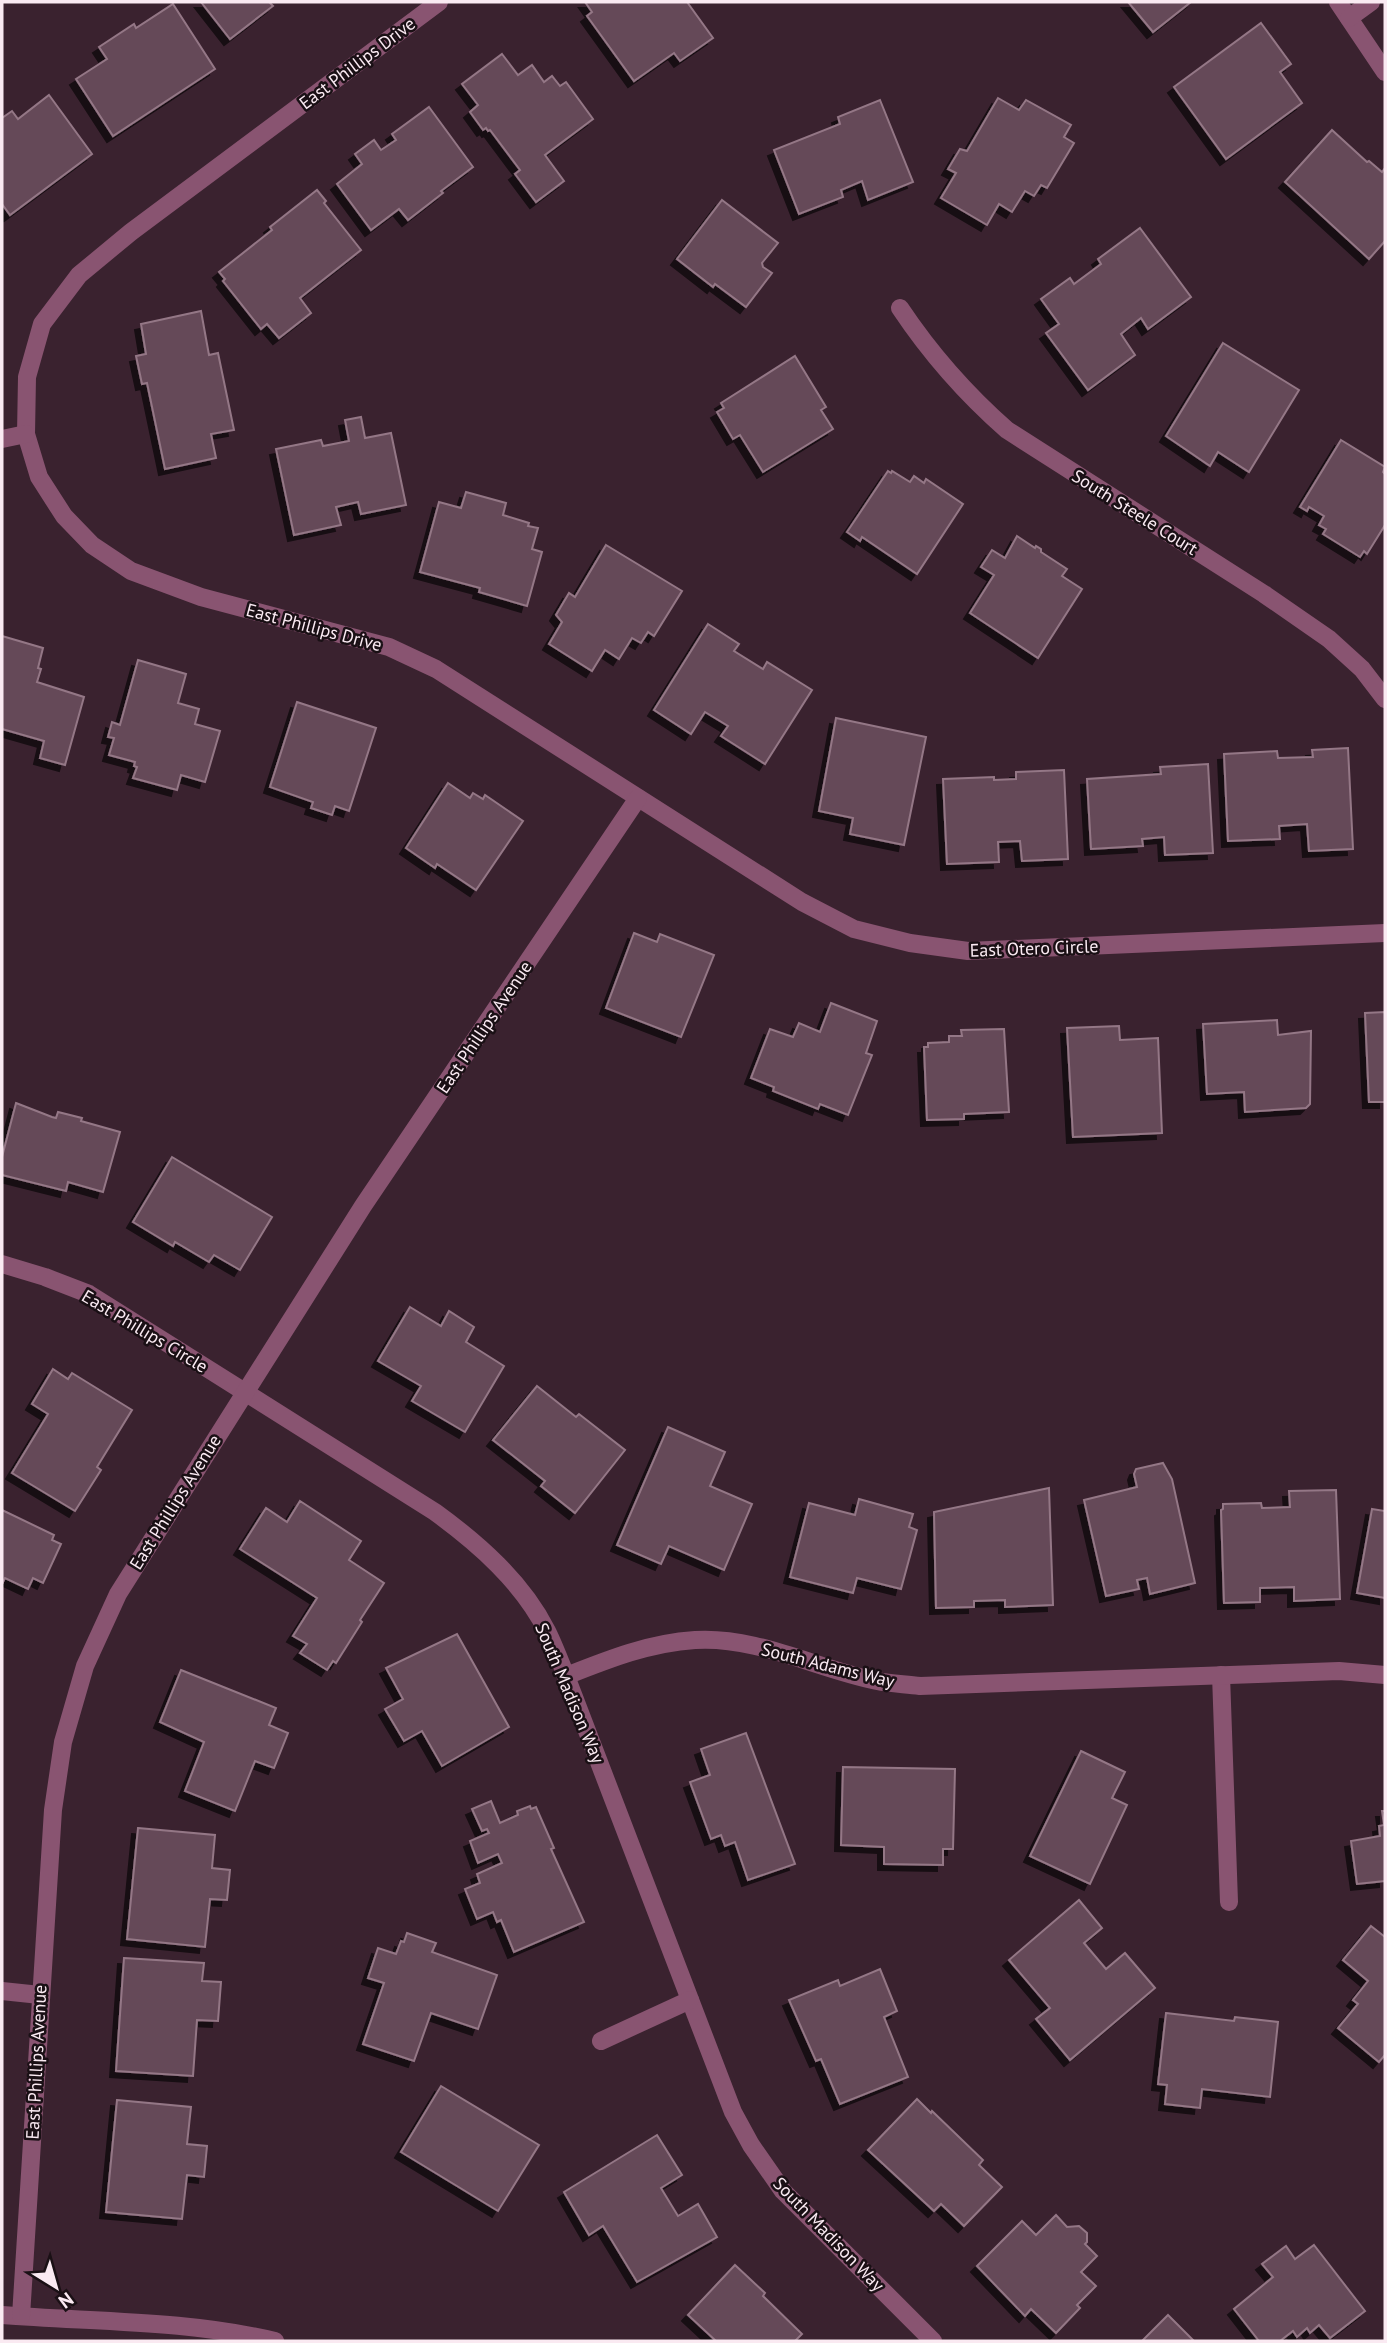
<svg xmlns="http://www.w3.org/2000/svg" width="1387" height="2343" font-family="'PT Sans',sans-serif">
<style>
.building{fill:#654a58;stroke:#947786;stroke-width:2;filter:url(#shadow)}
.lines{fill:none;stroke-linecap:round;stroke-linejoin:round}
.minor{stroke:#895471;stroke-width:18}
.labels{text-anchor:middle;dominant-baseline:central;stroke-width:5;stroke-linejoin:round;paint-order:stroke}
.street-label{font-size:18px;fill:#faeaf2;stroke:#1a1015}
</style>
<defs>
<filter id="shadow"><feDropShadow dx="-6" dy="6" stdDeviation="0" flood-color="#0009"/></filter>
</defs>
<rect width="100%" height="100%" fill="#3a222f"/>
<g class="building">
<path d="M 201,2 L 269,2 L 273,6 L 230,39 Z"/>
<path d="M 585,2 L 687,2 L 713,38 L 680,61 L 674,53 L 634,81 L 587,16 L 592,12 Z"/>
<path d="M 1128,2 L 1191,2 L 1153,32 Z"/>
<path d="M 173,4 L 215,69 L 113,136 L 76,79 L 107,59 L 99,47 L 134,24 L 136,28 Z"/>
<path d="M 1261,23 L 1291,64 L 1280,72 L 1302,103 L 1226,159 L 1174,87 Z"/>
<path d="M 502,54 L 518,75 L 532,65 L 544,82 L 552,76 L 560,86 L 566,82 L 593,119 L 545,155 L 564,181 L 536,202 L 515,174 L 520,170 L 490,130 L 488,131 L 486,128 L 483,130 L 470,112 L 478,105 L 462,84 Z"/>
<path d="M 49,95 L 92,154 L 10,215 L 2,204 L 2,118 L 12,111 L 18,119 Z"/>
<path d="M 998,98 L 1019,110 L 1026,100 L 1071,125 L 1064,137 L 1074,143 L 1047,188 L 1041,185 L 1034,196 L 1025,191 L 1012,212 L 999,204 L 987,225 L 941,198 L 956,173 L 948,169 L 960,149 L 967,151 Z"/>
<path d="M 880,100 L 913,182 L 868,200 L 862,181 L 841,190 L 843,197 L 799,214 L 774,150 L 840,124 L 838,117 Z"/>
<path d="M 429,107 L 473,167 L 441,191 L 443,193 L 408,220 L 399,209 L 371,230 L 337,184 L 362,164 L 355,154 L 374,140 L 381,150 L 396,140 L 392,134 Z"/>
<path d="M 1332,130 L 1367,162 L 1369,161 L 1382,172 L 1385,168 L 1385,241 L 1369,259 L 1285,182 Z"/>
<path d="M 317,190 L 326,201 L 324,203 L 361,250 L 300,298 L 311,313 L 279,338 L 267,324 L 261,329 L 223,281 L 225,279 L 219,272 L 272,230 L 270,227 Z"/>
<path d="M 722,200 L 778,243 L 762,263 L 763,267 L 772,273 L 746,307 L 715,284 L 713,287 L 677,259 Z"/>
<path d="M 1140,228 L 1191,297 L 1148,329 L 1141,318 L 1121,334 L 1135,355 L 1088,390 L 1046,333 L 1059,324 L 1041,299 L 1070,278 L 1074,284 L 1101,264 L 1098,259 Z"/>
<path d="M 201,311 L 209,355 L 218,353 L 234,430 L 211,434 L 216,458 L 165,469 L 147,383 L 142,384 L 136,356 L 146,354 L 141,324 Z"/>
<path d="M 1223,343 L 1299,390 L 1249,472 L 1218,452 L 1210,466 L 1166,436 Z"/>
<path d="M 795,356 L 826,407 L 821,410 L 833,429 L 763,472 L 740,435 L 733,439 L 717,412 L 724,408 L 721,403 Z"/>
<path d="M 361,417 L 365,438 L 391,433 L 406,505 L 361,514 L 358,502 L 336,507 L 341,525 L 294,535 L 276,449 L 321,440 L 323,446 L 349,441 L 345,420 Z"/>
<path d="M 1341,440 L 1385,467 L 1383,472 L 1385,474 L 1385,525 L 1367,554 L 1364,551 L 1360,557 L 1323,534 L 1326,529 L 1319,525 L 1324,516 L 1309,507 L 1307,511 L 1300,507 Z"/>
<path d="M 888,471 L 891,473 L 892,471 L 910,482 L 914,476 L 924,483 L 926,479 L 963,504 L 917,574 L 862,537 L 860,541 L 847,532 Z"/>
<path d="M 466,492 L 506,503 L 503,515 L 529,523 L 528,526 L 538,528 L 532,549 L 542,552 L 527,606 L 479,592 L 480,588 L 420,572 L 439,502 L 461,508 Z"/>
<path d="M 1017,536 L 1035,548 L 1036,546 L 1041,549 L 1041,552 L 1067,569 L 1062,576 L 1082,589 L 1038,658 L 970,613 L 994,575 L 981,567 L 992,550 L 1005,558 Z"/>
<path d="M 606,545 L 682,591 L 654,636 L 648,632 L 641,643 L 632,638 L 619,659 L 605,650 L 592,671 L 549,644 L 562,622 L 556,615 L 569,593 L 575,597 Z"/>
<path d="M 708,624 L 739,644 L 734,651 L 763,669 L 767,662 L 812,690 L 765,764 L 721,736 L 728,726 L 705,712 L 691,734 L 654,710 Z"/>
<path d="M 2,636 L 43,648 L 38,668 L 41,669 L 37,682 L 84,697 L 65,765 L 40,758 L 44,741 L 2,729 Z"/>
<path d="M 138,660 L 186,674 L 178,703 L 199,709 L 195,724 L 220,731 L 205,782 L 181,775 L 177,790 L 133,778 L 137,767 L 134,766 L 135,762 L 109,755 L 114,738 L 108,737 L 112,722 L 120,725 Z"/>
<path d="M 297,702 L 376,728 L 349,811 L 335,806 L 332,815 L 311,808 L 313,802 L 270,787 Z"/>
<path d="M 836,718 L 926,737 L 904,845 L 850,834 L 853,818 L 819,811 Z"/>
<path d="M 1348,748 L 1353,849 L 1309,851 L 1307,824 L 1279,826 L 1280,839 L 1228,841 L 1224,754 L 1277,751 L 1278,758 L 1313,757 L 1312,750 Z"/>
<path d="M 1208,764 L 1213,853 L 1165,855 L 1164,837 L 1142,839 L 1143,846 L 1091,849 L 1087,779 L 1161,774 L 1160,767 Z"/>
<path d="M 1064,770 L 1068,859 L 1022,861 L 1020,841 L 998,842 L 999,862 L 947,864 L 943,779 L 994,777 L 994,780 L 1016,779 L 1016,772 Z"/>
<path d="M 448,783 L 470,798 L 473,793 L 483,799 L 485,795 L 523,821 L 476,890 L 437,864 L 435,868 L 406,848 Z"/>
<path d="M 634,933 L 657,942 L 660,934 L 714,955 L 681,1037 L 606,1008 Z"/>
<path d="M 831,1003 L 877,1021 L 866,1053 L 872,1055 L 848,1115 L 820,1104 L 818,1109 L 773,1091 L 774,1087 L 751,1078 L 770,1029 L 793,1037 L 799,1023 L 820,1032 Z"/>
<path d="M 1385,1012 L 1385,1102 L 1369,1102 L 1365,1013 Z"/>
<path d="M 1277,1020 L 1278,1035 L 1311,1031 L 1310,1104 L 1306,1108 L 1245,1112 L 1244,1092 L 1207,1094 L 1203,1024 Z"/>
<path d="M 1119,1026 L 1120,1040 L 1158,1038 L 1162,1133 L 1073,1137 L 1067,1028 Z"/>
<path d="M 1004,1029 L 1009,1112 L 964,1114 L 964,1119 L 927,1120 L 924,1047 L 928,1047 L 928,1043 L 949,1042 L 949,1036 L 962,1036 L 961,1030 Z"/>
<path d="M 16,1103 L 52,1117 L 56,1118 L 58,1112 L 82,1118 L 81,1121 L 120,1132 L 103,1192 L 68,1182 L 66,1191 L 2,1175 L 2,1157 Z"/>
<path d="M 172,1157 L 272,1217 L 240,1270 L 214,1255 L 209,1262 L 175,1242 L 173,1246 L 133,1222 Z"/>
<path d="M 410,1307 L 441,1326 L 449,1311 L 474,1327 L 466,1342 L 504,1366 L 465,1432 L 412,1401 L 421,1386 L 378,1361 Z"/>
<path d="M 53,1369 L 68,1379 L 72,1373 L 132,1410 L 97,1467 L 101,1470 L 75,1511 L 12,1473 L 48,1414 L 32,1404 Z"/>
<path d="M 537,1386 L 576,1417 L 579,1414 L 625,1450 L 575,1513 L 541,1486 L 545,1481 L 493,1440 Z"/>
<path d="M 668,1427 L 725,1452 L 710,1486 L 752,1504 L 724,1570 L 669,1546 L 661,1564 L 617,1545 Z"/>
<path d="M 1163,1463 L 1172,1479 L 1195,1583 L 1150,1594 L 1147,1578 L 1137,1580 L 1139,1589 L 1106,1596 L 1084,1500 L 1137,1487 L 1134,1474 L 1136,1469 Z"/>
<path d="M 1049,1488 L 1053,1605 L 1005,1607 L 1005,1600 L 974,1601 L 974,1607 L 936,1608 L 934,1512 Z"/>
<path d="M 1336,1490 L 1340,1599 L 1294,1601 L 1294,1587 L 1260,1588 L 1260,1602 L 1224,1603 L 1221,1510 L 1223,1509 L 1223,1504 L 1261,1503 L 1262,1508 L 1290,1507 L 1289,1491 Z"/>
<path d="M 859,1499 L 913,1514 L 909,1527 L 917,1530 L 901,1589 L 857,1578 L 853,1593 L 790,1577 L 809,1503 L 855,1515 Z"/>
<path d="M 300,1501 L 361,1541 L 349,1560 L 384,1583 L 360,1620 L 362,1622 L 336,1663 L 333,1661 L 327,1670 L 300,1653 L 307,1644 L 293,1636 L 317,1598 L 240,1549 L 266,1508 L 287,1522 Z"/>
<path d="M 1372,1509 L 1385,1511 L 1385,1598 L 1357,1593 Z"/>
<path d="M 2,1510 L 54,1535 L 52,1540 L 61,1544 L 43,1583 L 33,1578 L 28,1589 L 5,1578 L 2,1584 Z"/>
<path d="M 457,1634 L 509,1727 L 442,1766 L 422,1731 L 404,1741 L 385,1709 L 403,1699 L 386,1668 Z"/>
<path d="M 181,1670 L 276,1708 L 269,1725 L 288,1733 L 274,1768 L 255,1761 L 235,1811 L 185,1791 L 204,1742 L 160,1722 Z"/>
<path d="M 746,1733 L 795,1864 L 748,1880 L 735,1842 L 725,1846 L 721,1835 L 711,1839 L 690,1782 L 710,1775 L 701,1749 Z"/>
<path d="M 1081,1751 L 1125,1772 L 1112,1798 L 1127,1805 L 1090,1884 L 1030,1856 Z"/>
<path d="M 843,1767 L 955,1769 L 953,1849 L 943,1849 L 943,1865 L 884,1864 L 884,1847 L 841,1845 Z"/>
<path d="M 491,1801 L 500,1823 L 518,1815 L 517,1811 L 530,1806 L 531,1809 L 536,1807 L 554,1848 L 551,1849 L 584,1922 L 514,1952 L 501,1920 L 497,1922 L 493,1912 L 477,1919 L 465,1889 L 480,1883 L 477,1874 L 502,1863 L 498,1854 L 478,1863 L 470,1841 L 489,1833 L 487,1829 L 482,1831 L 472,1809 Z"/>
<path d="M 1382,1811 L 1385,1811 L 1385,1881 L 1357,1884 L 1351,1841 L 1380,1836 L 1379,1826 L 1384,1825 Z"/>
<path d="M 138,1828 L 215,1835 L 212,1868 L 230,1870 L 227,1900 L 210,1899 L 205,1947 L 127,1939 Z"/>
<path d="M 1079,1900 L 1102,1928 L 1084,1943 L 1106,1969 L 1125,1953 L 1155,1988 L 1070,2060 L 1036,2019 L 1050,2008 L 1009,1960 Z"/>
<path d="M 1371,1926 L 1385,1937 L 1385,2055 L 1379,2062 L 1338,2028 L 1358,2004 L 1353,2000 L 1368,1981 L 1343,1960 Z"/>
<path d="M 407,1933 L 436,1943 L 432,1952 L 497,1975 L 478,2029 L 431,2013 L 414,2061 L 363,2044 L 384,1983 L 368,1978 L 378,1948 L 396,1954 L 401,1941 L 404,1942 Z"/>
<path d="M 124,1958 L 204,1963 L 202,1981 L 221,1982 L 218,2021 L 197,2020 L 193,2076 L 116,2071 Z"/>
<path d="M 880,1969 L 897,2011 L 884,2017 L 908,2077 L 840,2104 L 821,2059 L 816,2061 L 789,2000 L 838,1980 L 840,1986 Z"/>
<path d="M 1166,2013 L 1234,2021 L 1235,2017 L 1278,2022 L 1270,2097 L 1202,2089 L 1200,2108 L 1165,2104 L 1167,2085 L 1158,2084 Z"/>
<path d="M 441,2086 L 539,2145 L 498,2211 L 401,2152 Z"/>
<path d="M 917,2099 L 931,2113 L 932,2111 L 983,2160 L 979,2165 L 1002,2187 L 964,2226 L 941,2204 L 934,2211 L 868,2150 Z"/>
<path d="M 117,2100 L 191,2107 L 187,2144 L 207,2146 L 204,2177 L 187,2175 L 182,2219 L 106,2212 Z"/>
<path d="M 657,2135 L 682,2175 L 661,2188 L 678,2216 L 698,2204 L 717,2237 L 637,2282 L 603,2226 L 589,2235 L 564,2192 Z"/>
<path d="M 1056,2215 L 1067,2227 L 1079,2226 L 1087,2233 L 1087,2242 L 1085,2244 L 1097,2256 L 1081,2272 L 1096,2286 L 1077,2305 L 1080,2308 L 1056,2333 L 1031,2309 L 1025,2316 L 977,2266 L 1022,2221 L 1036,2235 Z"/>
<path d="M 1314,2245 L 1365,2311 L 1330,2338 L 1319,2325 L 1310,2333 L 1307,2328 L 1297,2337 L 1293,2331 L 1280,2341 L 1259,2341 L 1234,2309 L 1273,2277 L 1262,2264 L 1286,2246 L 1295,2259 Z"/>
<path d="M 735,2265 L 765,2293 L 763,2296 L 802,2334 L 795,2341 L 716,2341 L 688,2315 Z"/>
<path d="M 1168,2315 L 1194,2341 L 1142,2341 Z"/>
</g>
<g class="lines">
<g class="minor">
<path d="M 439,2 L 131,232 L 79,275 L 42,324 L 27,377 L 26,434 L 39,477 L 64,516 L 92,545 L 131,571 L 201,597 L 389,647 L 436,669 L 802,902 L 854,929 L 910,943 L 968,951 L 1385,933"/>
<path d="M 1338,2 L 1385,72"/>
<path d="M 1349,18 L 1371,2"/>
<path d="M 900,308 C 930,353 966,394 1007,430 L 1264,594 L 1329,639 L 1362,669 L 1385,699"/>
<path d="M 2,439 L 26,434"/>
<path d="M 2,1264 L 45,1277 L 89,1294 L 435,1512 C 479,1544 522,1582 547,1631 C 554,1645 560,1661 566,1676 L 733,2112 L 751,2145 L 783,2191 L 933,2341"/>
<path d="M 1221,1675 L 1229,1902"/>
<path d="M 566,1676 C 609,1659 649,1643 695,1640 C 757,1636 817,1669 877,1681 C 891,1684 906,1684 920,1686 L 1339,1671 L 1385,1675"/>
<path d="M 2,1991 L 40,1995"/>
<path d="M 601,2041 L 690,2000"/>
<path d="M 2,2315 C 93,2322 186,2320 275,2341"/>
<path d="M 21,2316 L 53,1810 L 63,1742 L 85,1666 L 118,1594 L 363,1206 L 638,798"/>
</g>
</g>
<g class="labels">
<g class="street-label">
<text transform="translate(357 63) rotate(-37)">East Phillips Drive</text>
<text transform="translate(1135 512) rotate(32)">South Steele Court</text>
<text transform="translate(314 627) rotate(15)">East Phillips Drive</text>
<text transform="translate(1034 948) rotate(-2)">East Otero Circle</text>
<text transform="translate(484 1027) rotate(-56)">East Phillips Avenue</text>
<text transform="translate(145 1331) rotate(31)">East Phillips Circle</text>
<text transform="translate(175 1502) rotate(-58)">East Phillips Avenue</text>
<text transform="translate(828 1665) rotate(14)">South Adams Way</text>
<text transform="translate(570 1693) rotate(67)">South Madison Way</text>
<text transform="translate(36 2062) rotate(-87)">East Phillips Avenue</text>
<text transform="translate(829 2234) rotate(46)">South Madison Way</text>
</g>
</g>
<rect width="1387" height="2343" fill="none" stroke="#faeaf2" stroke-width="7"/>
<g transform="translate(56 2287) rotate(143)" stroke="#1a1015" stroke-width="5" paint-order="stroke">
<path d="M0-5L12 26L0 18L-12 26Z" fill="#faeaf2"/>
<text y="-10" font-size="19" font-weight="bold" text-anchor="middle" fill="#faeaf2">N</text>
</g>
</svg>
